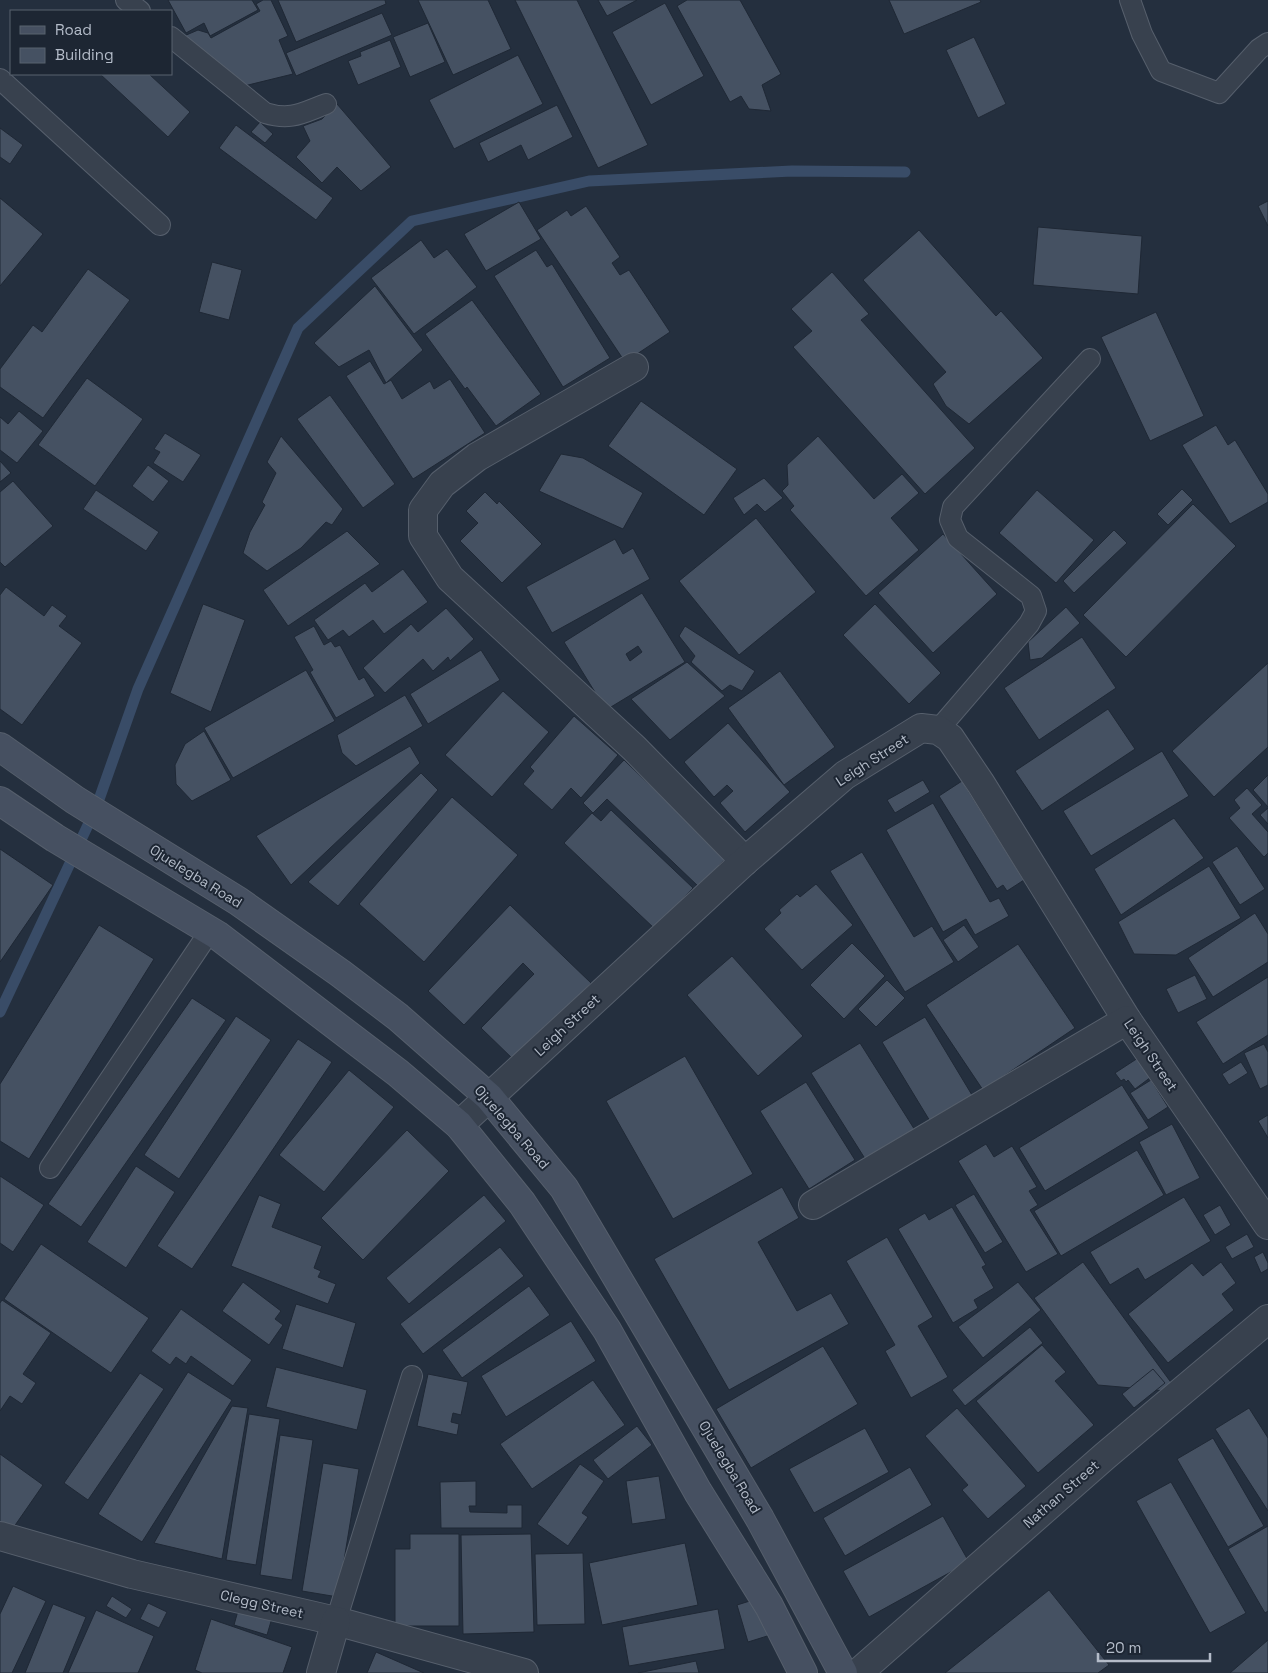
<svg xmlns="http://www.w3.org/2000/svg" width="1268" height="1673" font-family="'Space Grotesk',sans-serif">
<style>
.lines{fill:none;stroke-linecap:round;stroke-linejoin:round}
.stream{stroke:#394c67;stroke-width:11}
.building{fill:#455162;stroke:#1f2835;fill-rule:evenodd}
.service-casing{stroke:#565f6c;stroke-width:22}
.minor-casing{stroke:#565f6c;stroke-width:30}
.secondary-casing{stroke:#565f6c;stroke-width:30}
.service{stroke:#38414e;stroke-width:20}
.minor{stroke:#38414e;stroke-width:28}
.secondary{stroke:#465061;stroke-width:28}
.labels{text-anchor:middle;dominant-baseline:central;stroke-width:4;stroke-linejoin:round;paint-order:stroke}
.street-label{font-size:14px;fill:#b4bcc9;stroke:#1d2633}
</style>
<rect width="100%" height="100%" fill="#242f3e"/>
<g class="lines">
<path class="stream" d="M 0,1012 L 96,808 L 138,689 L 298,328 L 412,221 L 589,181 L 792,171 L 905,172"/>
</g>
<g class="building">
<path d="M 168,0 L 252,0 L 258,10 L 210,36 L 204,23 L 186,33 Z"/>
<path d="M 263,0 L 271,0 L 288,36 L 279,40 L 293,74 L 240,87 L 184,36 L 198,30 L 208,33 L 211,38 L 260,11 L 256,4 Z"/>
<path d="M 278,0 L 385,0 L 386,4 L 296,42 Z"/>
<path d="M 418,0 L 488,0 L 511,49 L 453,75 Z"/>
<path d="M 515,0 L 577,0 L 648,145 L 598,168 Z"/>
<path d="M 598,0 L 637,0 L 607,16 Z"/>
<path d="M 687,0 L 740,0 L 781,74 L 762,85 L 771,111 L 749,109 L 741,96 L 730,102 L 677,6 Z"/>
<path d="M 889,0 L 980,0 L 981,2 L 904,34 Z"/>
<path d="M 665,3 L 704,76 L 651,105 L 612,32 Z"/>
<path d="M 382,13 L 392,35 L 296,76 L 286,53 Z"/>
<path d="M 428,23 L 445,62 L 410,77 L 393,37 Z"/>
<path d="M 974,37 L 1006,104 L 978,118 L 946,50 Z"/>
<path d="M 390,40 L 401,67 L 358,85 L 348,61 L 361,56 L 360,52 Z"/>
<path d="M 518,55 L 543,104 L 454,149 L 429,100 Z"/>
<path d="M 100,74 L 149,74 L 190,112 L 168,137 Z"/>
<path d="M 337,104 L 391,167 L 361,191 L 337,167 L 322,183 L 296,157 L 310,141 L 303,126 L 322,119 Z"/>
<path d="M 557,105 L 573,137 L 528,160 L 521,145 L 488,162 L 479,143 Z"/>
<path d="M 260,122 L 273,134 L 265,143 L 251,132 Z"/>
<path d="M 236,125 L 333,198 L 316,220 L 219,148 Z"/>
<path d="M 0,128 L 23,145 L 10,164 L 0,157 Z"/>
<path d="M 0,198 L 43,234 L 0,286 Z"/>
<path d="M 1268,201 L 1268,226 L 1258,206 Z"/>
<path d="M 519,202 L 541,239 L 486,271 L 464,234 Z"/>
<path d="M 586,206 L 620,257 L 612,263 L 620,275 L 629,270 L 670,332 L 625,362 L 537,230 L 567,210 L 571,216 Z"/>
<path d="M 1038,227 L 1142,236 L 1138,294 L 1033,285 Z"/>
<path d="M 919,230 L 996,316 L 1001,311 L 1043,358 L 969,424 L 946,406 L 933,384 L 946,372 L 863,280 Z"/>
<path d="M 421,240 L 434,258 L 447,249 L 477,287 L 414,334 L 371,278 Z"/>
<path d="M 536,250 L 547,267 L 552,264 L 610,358 L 563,387 L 494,276 Z"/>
<path d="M 212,262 L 242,270 L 229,320 L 199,312 Z"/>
<path d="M 88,269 L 130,300 L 43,418 L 0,387 L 0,369 L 33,325 L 42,332 Z"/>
<path d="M 832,272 L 869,314 L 861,320 L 975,448 L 925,494 L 793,347 L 812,331 L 791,309 Z"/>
<path d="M 375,286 L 423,350 L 386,383 L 369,350 L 339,367 L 314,343 Z"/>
<path d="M 472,300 L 541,394 L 496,426 L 467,387 L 465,389 L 425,334 Z"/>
<path d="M 1156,312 L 1204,416 L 1150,441 L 1101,337 Z"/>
<path d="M 370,361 L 384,384 L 391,380 L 402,399 L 430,381 L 434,389 L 450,379 L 485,433 L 413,479 L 346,376 Z"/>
<path d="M 87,378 L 143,419 L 95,486 L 38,445 Z"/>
<path d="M 330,395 L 395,484 L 363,508 L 297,419 Z"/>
<path d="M 641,401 L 737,469 L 704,515 L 608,446 Z"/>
<path d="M 19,411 L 43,431 L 17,463 L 0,450 L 0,417 L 8,424 Z"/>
<path d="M 1216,425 L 1228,445 L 1235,440 L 1268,494 L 1268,502 L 1230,524 L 1182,445 Z"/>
<path d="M 165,433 L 201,455 L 183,482 L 153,463 L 160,452 L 154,449 Z"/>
<path d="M 281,436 L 343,509 L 332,525 L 326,522 L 301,548 L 267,571 L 243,553 L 250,532 L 265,505 L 262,502 L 276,473 L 267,462 Z"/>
<path d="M 818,436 L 874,499 L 902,474 L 919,493 L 891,518 L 919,550 L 866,596 L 790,510 L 794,506 L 782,491 L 788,485 L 787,465 Z"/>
<path d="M 561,454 L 583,458 L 643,493 L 623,529 L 539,491 Z"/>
<path d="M 0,461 L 11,473 L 0,482 Z"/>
<path d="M 148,465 L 169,481 L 153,502 L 132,486 Z"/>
<path d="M 764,478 L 783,498 L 765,512 L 757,504 L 744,515 L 733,498 Z"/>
<path d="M 13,481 L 53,526 L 5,567 L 0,562 L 0,492 Z"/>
<path d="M 1182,489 L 1193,500 L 1168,525 L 1157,514 Z"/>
<path d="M 96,490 L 159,532 L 146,551 L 83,509 Z"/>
<path d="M 1037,490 L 1094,540 L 1056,583 L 999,533 Z"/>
<path d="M 485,492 L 497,504 L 499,501 L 542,544 L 502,583 L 460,541 L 478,523 L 466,511 Z"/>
<path d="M 1193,504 L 1236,546 L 1126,657 L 1083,615 Z"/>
<path d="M 756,518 L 816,592 L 739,655 L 679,581 Z"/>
<path d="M 1114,530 L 1127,543 L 1074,593 L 1063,581 Z"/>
<path d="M 347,531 L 380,564 L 288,626 L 263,590 Z"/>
<path d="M 943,534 L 997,594 L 933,653 L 878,593 Z"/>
<path d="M 615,539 L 623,554 L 633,548 L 650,579 L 552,633 L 526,587 Z"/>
<path d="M 403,569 L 428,602 L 384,634 L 373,620 L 349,637 L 343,630 L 328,640 L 314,620 L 365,583 L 372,592 Z"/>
<path d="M 6,587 L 44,616 L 52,605 L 67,616 L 59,626 L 82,643 L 22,725 L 0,709 L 0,595 Z"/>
<path d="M 642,593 L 685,662 L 606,710 L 564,642 ZM 638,646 L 642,652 L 630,661 L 626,654 Z"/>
<path d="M 203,604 L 245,620 L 211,712 L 170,693 Z"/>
<path d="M 875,604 L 941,673 L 909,704 L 843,635 Z"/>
<path d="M 1066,607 L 1080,623 L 1042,658 L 1030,660 L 1028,642 Z"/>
<path d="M 446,608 L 474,639 L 450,661 L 448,657 L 433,671 L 423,659 L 385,693 L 363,668 L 411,624 L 418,632 Z"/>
<path d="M 314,626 L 324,645 L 331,641 L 335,647 L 340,645 L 359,680 L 364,677 L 375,696 L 336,718 L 310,672 L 313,670 L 294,637 Z"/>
<path d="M 685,626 L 755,671 L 742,691 L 730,685 L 722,691 L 691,662 L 695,656 L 679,636 Z"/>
<path d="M 1082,637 L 1116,688 L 1039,740 L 1004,688 Z"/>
<path d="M 481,650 L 500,680 L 428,724 L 410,694 Z"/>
<path d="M 687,662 L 725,696 L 670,740 L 631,699 Z"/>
<path d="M 1268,663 L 1268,747 L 1214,797 L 1172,751 Z"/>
<path d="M 306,670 L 335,721 L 233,778 L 204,728 Z"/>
<path d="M 780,671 L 835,747 L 784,785 L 728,708 Z"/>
<path d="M 503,691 L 549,732 L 492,797 L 445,755 Z"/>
<path d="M 405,695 L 423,726 L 356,766 L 342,753 L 337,735 Z"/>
<path d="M 1108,709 L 1135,749 L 1042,811 L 1015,771 Z"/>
<path d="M 574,716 L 618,755 L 581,798 L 571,788 L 552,810 L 523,784 L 534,771 L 530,767 Z"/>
<path d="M 728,723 L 790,792 L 745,832 L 720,803 L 733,791 L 727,785 L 714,797 L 684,762 Z"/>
<path d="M 204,731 L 231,780 L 192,801 L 176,784 L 175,765 L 185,744 Z"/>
<path d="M 410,746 L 420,763 L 291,885 L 256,836 Z"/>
<path d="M 1162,751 L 1189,796 L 1091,856 L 1063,811 Z"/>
<path d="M 624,760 L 726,858 L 719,865 L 722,869 L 699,887 L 607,799 L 593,813 L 583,803 Z"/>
<path d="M 421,773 L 438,790 L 338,906 L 308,882 Z"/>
<path d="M 1268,775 L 1268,807 L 1253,790 Z"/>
<path d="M 923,780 L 930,792 L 895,813 L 887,800 Z"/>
<path d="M 962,781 L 1024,880 L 1007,891 L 1003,885 L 997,889 L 939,796 Z"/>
<path d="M 1247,788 L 1262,805 L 1252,814 L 1268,832 L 1268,853 L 1264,857 L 1229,818 L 1240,808 L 1234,800 Z"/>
<path d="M 452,797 L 518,855 L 424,962 L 359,904 Z"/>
<path d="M 933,803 L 990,902 L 999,898 L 1009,916 L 975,935 L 966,919 L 943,932 L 886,830 Z"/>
<path d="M 1268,808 L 1268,824 L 1260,815 Z"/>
<path d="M 611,810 L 693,888 L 655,929 L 564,843 L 592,813 L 601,821 Z"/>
<path d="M 1174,818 L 1204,858 L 1121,915 L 1094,869 Z"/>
<path d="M 1237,846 L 1265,889 L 1240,905 L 1212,862 Z"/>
<path d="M 0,849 L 53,885 L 0,962 Z"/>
<path d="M 862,852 L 914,937 L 932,926 L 954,962 L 905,992 L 830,871 Z"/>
<path d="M 1209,866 L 1241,918 L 1176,955 L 1134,954 L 1118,922 Z"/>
<path d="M 816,884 L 853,925 L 802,970 L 764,929 L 781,913 L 779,910 L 797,894 L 800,897 Z"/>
<path d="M 510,905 L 591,983 L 516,1062 L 481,1028 L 534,974 L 523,963 L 464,1025 L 428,991 Z"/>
<path d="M 1255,913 L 1268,934 L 1268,962 L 1213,997 L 1188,958 Z"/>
<path d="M 99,925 L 154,959 L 29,1159 L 0,1141 L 0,1084 Z"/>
<path d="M 964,925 L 979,947 L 958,962 L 943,940 Z"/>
<path d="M 852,943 L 885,976 L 844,1019 L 810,985 Z"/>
<path d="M 1018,944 L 1075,1028 L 983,1090 L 926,1005 Z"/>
<path d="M 732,956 L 803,1036 L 758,1076 L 687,995 Z"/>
<path d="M 1195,975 L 1207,999 L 1178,1013 L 1166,989 Z"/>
<path d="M 1268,977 L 1268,1035 L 1223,1064 L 1196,1022 Z"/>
<path d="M 887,980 L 905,998 L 876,1027 L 858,1009 Z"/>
<path d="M 192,998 L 226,1020 L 81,1227 L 48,1204 Z"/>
<path d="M 236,1016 L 271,1040 L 179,1179 L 144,1155 Z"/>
<path d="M 925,1017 L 978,1105 L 936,1131 L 882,1042 Z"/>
<path d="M 298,1039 L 332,1062 L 192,1269 L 157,1246 Z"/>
<path d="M 860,1043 L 918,1135 L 869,1165 L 811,1073 Z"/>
<path d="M 1264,1044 L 1268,1052 L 1268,1085 L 1260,1089 L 1244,1053 Z"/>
<path d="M 685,1056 L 753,1174 L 673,1219 L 606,1101 Z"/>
<path d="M 1138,1058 L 1151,1077 L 1135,1089 L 1128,1080 L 1126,1082 L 1124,1079 L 1121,1081 L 1115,1073 Z"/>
<path d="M 1241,1062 L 1248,1073 L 1229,1085 L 1222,1074 Z"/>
<path d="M 349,1070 L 394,1107 L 324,1192 L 279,1155 Z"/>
<path d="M 1151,1080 L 1168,1107 L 1148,1120 L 1130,1093 Z"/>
<path d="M 806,1082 L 855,1160 L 809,1189 L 760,1111 Z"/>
<path d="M 1122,1085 L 1149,1128 L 1045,1191 L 1019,1148 Z"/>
<path d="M 1268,1115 L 1268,1138 L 1258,1121 Z"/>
<path d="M 1172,1124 L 1200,1178 L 1166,1195 L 1139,1142 Z"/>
<path d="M 407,1130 L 449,1171 L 363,1260 L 321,1218 Z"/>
<path d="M 986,1144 L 994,1157 L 1012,1146 L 1037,1187 L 1029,1191 L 1038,1205 L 1030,1210 L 1058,1254 L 1026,1272 L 958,1161 Z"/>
<path d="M 1137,1150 L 1164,1195 L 1061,1256 L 1034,1211 Z"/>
<path d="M 136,1166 L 175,1192 L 126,1268 L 87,1242 Z"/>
<path d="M 0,1176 L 44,1205 L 13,1252 L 0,1243 Z"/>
<path d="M 782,1187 L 799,1218 L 758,1242 L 797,1311 L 831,1293 L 849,1324 L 729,1390 L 654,1259 Z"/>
<path d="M 974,1194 L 1003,1242 L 985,1253 L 955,1205 Z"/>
<path d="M 259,1195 L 281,1204 L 272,1227 L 322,1246 L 314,1268 L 321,1271 L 318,1277 L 336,1284 L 328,1304 L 231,1266 Z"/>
<path d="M 484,1195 L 506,1221 L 409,1304 L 386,1278 Z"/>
<path d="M 1184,1197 L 1211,1241 L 1145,1280 L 1138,1268 L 1110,1285 L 1090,1252 Z"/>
<path d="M 1220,1205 L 1231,1225 L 1215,1235 L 1203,1215 Z"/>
<path d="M 952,1207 L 986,1265 L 982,1267 L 994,1288 L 974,1300 L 978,1308 L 953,1323 L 898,1229 L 925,1213 L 929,1220 Z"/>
<path d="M 1247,1234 L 1254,1247 L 1232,1259 L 1225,1247 Z"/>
<path d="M 887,1237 L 933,1317 L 918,1326 L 948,1377 L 911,1398 L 885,1351 L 895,1345 L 846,1261 Z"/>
<path d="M 41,1244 L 149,1318 L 111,1373 L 4,1299 Z"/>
<path d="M 500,1247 L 524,1276 L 423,1354 L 400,1324 Z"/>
<path d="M 1263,1252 L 1268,1263 L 1268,1269 L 1261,1273 L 1254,1257 Z"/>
<path d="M 1083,1262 L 1178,1392 L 1098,1385 L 1034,1298 Z"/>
<path d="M 1221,1262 L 1236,1283 L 1222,1294 L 1234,1310 L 1168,1363 L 1128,1314 L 1192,1263 L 1203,1276 Z"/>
<path d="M 243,1282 L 281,1311 L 275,1319 L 283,1325 L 269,1345 L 222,1311 Z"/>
<path d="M 1018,1282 L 1041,1310 L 983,1358 L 958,1327 Z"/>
<path d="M 529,1286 L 550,1315 L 462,1378 L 442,1350 Z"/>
<path d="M 2,1300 L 51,1333 L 23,1374 L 36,1383 L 22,1404 L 10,1396 L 0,1411 L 0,1303 Z"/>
<path d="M 296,1304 L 356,1323 L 343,1368 L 282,1349 Z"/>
<path d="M 181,1309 L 252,1360 L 233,1386 L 191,1356 L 186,1364 L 176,1357 L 170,1365 L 151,1351 Z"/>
<path d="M 571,1321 L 596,1361 L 506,1417 L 481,1376 Z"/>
<path d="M 1030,1327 L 1043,1343 L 965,1406 L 952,1390 Z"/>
<path d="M 1042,1345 L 1066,1372 L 1055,1381 L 1094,1425 L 1038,1473 L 976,1401 Z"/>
<path d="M 823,1346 L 858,1404 L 751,1468 L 716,1409 Z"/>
<path d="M 276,1367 L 367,1390 L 357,1430 L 266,1407 Z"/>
<path d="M 1153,1369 L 1165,1383 L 1134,1408 L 1122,1394 Z"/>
<path d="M 188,1372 L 232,1400 L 142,1542 L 98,1514 Z"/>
<path d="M 140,1373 L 164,1389 L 88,1500 L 64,1483 Z"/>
<path d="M 428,1374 L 468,1382 L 461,1415 L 453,1413 L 451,1422 L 459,1424 L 457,1435 L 417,1426 Z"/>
<path d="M 593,1380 L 625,1425 L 532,1489 L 500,1444 Z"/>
<path d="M 232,1406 L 248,1408 L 222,1559 L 154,1543 Z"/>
<path d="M 957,1408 L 1026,1486 L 988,1519 L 962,1490 L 968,1485 L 925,1436 Z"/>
<path d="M 1249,1408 L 1268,1438 L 1268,1511 L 1215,1429 Z"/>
<path d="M 249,1414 L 280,1419 L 256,1565 L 226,1560 Z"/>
<path d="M 637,1426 L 652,1445 L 608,1479 L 593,1460 Z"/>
<path d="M 865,1428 L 889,1472 L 814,1513 L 789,1469 Z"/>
<path d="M 280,1435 L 313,1440 L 292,1580 L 260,1575 Z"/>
<path d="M 1213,1438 L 1264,1526 L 1228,1547 L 1177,1459 Z"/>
<path d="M 0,1454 L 43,1485 L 9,1534 L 0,1527 Z"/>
<path d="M 323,1463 L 359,1469 L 338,1597 L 302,1591 Z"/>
<path d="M 580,1464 L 604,1481 L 582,1513 L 588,1517 L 568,1546 L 537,1524 Z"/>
<path d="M 910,1467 L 932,1505 L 845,1556 L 823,1518 Z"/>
<path d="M 659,1476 L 666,1519 L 632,1524 L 626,1481 Z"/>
<path d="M 476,1481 L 476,1506 L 469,1506 L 470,1512 L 507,1513 L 507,1505 L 522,1505 L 522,1528 L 441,1528 L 440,1482 Z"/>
<path d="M 1171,1482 L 1246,1613 L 1210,1633 L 1136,1501 Z"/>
<path d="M 943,1516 L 969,1562 L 869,1617 L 843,1571 Z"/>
<path d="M 1268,1526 L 1268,1611 L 1265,1613 L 1228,1549 Z"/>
<path d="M 410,1534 L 459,1534 L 459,1626 L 395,1626 L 395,1549 L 410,1549 Z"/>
<path d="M 531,1534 L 534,1632 L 463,1634 L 461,1535 Z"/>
<path d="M 685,1543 L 698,1605 L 602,1625 L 589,1563 Z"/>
<path d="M 583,1553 L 585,1624 L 537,1625 L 535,1554 Z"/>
<path d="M 13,1586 L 46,1601 L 12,1673 L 0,1673 L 0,1614 Z"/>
<path d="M 1049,1590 L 1109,1665 L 1098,1673 L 945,1673 Z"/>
<path d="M 112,1596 L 132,1609 L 126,1618 L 106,1606 Z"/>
<path d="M 753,1600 L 758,1616 L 771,1613 L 777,1633 L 748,1642 L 737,1605 Z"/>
<path d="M 148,1603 L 167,1612 L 159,1628 L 140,1619 Z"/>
<path d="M 53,1604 L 86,1617 L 63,1673 L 25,1673 Z"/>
<path d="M 239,1607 L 272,1618 L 267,1635 L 234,1625 Z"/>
<path d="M 718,1609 L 725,1649 L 629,1666 L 622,1627 Z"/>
<path d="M 96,1610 L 154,1636 L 138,1673 L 68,1673 Z"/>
<path d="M 211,1619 L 292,1647 L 283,1673 L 202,1673 L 195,1670 Z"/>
<path d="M 1268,1640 L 1268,1673 L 1230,1673 Z"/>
<path d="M 376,1652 L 424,1673 L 367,1673 Z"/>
<path d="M 696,1661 L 699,1673 L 638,1673 Z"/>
</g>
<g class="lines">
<g class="service-casing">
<g id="service">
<path d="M 126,0 L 140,11"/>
<path d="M 1130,0 L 1142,34 L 1161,71 L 1219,93 L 1259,49 L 1268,43"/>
<path d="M 171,37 L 265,113 C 291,121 302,113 326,104"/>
<path d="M 0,79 L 160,225"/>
<path d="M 938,730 L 1029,624 L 1036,611 L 1031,596 L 958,538 L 950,520 L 953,507 L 1090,359"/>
<path d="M 50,1168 L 210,931"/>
<path d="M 336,1621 L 412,1376"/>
</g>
</g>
<g class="minor-casing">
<g id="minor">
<path d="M 634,367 L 477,457 L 442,484 L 423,510 L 423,536 L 450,578 L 634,748 L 745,861"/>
<path d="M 459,1125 L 745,861 L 845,775 L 921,728 L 938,730 L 950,738 L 981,784 L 1127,1020 L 1268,1225"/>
<path d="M 813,1205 L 1127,1020"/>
<path d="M 0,1536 L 132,1574 L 336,1621 L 524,1673"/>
<path d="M 321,1673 L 336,1621"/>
<path d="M 858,1673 L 1105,1456 L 1268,1319"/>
</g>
</g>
<g class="secondary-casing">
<g id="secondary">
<path d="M 0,747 L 75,800 L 238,901 L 340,973 L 398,1017 L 489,1097 L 564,1188 L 760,1519 L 843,1673"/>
<path d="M 0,801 L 55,838 L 217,935 L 398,1073 L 459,1125 L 522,1203 L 607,1330 L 698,1492 L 769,1606 L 803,1673"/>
</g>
</g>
<use href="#service" class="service"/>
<use href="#minor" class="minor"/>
<use href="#secondary" class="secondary"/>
</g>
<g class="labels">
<g class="street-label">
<text transform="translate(872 760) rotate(-33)">Leigh Street</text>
<text transform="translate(196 876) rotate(32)">Ojuelegba Road</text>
<text transform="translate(567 1025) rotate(-43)">Leigh Street</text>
<text transform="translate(1151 1055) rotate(56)">Leigh Street</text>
<text transform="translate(512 1127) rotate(49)">Ojuelegba Road</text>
<text transform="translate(730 1467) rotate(59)">Ojuelegba Road</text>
<text transform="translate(1061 1494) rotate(-41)">Nathan Street</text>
<text transform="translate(262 1604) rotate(13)">Clegg Street</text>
</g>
</g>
<rect x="10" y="10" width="162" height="65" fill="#1d2633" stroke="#59626f"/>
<rect x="20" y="26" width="25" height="8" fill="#465061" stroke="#59626f"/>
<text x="55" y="35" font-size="15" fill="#b4bcc9">Road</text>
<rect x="20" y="48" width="25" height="15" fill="#455162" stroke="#59626f"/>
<text x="55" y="60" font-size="15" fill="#b4bcc9">Building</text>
<path d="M1098 1653v8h112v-8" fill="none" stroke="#b4bcc9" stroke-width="2.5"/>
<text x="1106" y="1653" font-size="15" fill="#b4bcc9" stroke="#1d2633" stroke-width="4" paint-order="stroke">20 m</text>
</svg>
